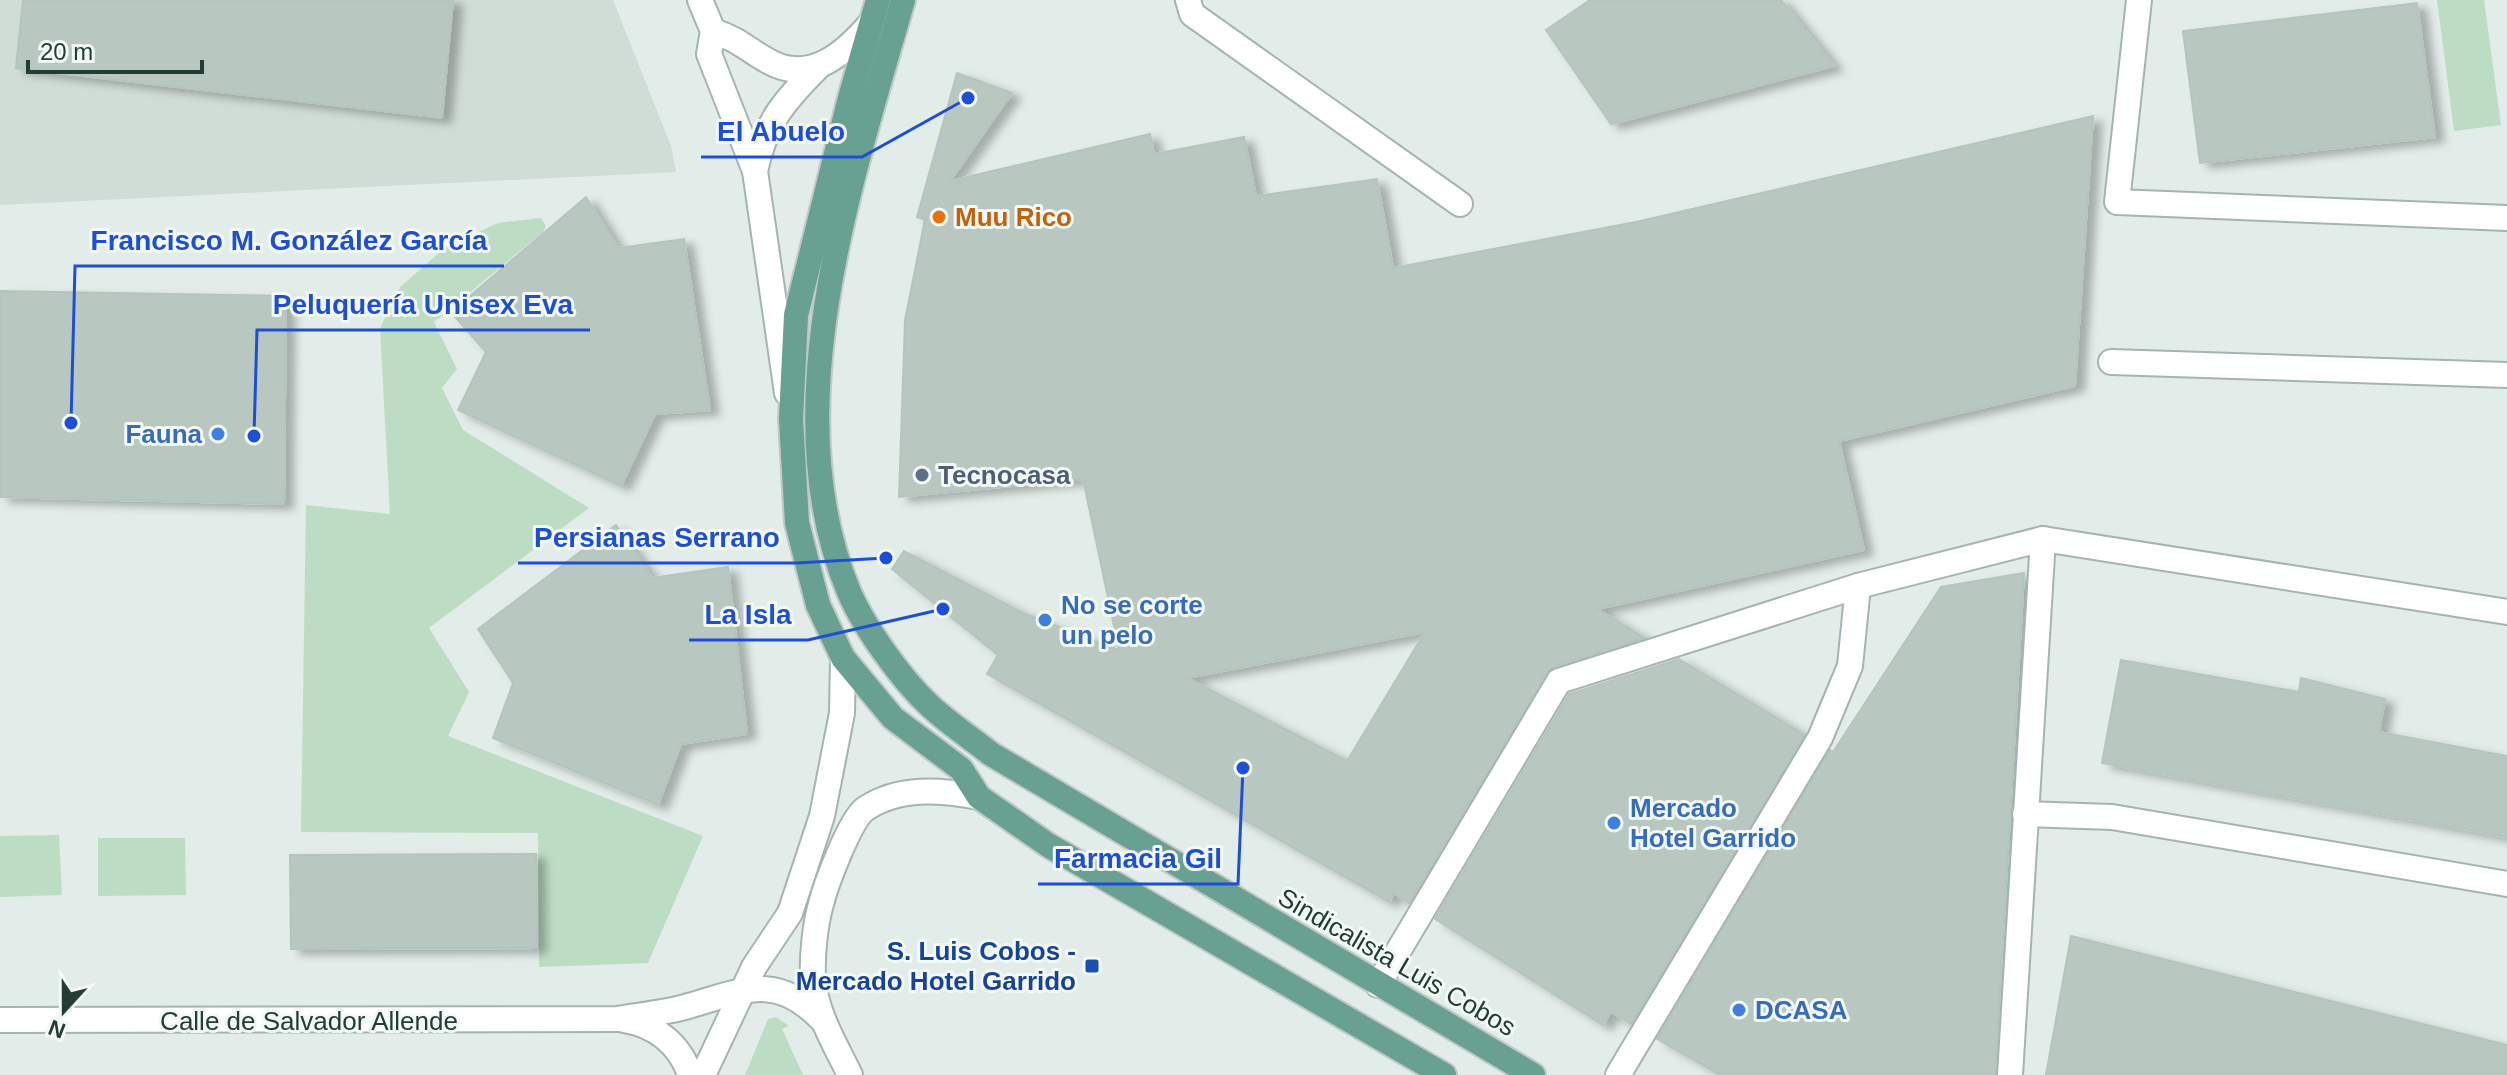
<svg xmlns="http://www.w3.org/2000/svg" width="2507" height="1075" font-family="Helvetica,sans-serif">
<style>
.built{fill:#d0dcd6}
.green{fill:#bcddc4}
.building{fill:#b8c7c0;stroke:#b5c5be;stroke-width:2;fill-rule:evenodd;filter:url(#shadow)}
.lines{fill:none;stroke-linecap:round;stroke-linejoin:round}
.minor-casing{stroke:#a5b4af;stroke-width:28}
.major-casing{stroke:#c1c9c6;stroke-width:28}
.minor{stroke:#fff;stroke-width:24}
.major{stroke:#68a091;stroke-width:24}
.food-dot{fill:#e8710a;stroke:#f3f9f6;stroke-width:3}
.shop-dot{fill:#3f7fe0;stroke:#f3f9f6;stroke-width:3}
.service-dot{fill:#5c6f8a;stroke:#f3f9f6;stroke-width:3}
.transit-dot{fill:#1a4fb4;stroke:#f3f9f6;stroke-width:3}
.labels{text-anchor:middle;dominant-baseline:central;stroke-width:6;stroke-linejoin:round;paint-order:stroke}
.food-label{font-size:26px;font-weight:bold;fill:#c56008;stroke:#f3f9f6;text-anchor:start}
.shop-label{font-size:26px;font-weight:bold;fill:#366cbe;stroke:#f3f9f6;text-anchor:start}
.service-label{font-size:26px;font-weight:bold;fill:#4e5e75;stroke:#f3f9f6;text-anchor:start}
.transit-label{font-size:26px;font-weight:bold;fill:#164399;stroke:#f3f9f6;text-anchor:end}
.street-label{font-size:26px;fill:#233d35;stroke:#f3f9f6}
.leader{fill:none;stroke:#1d4ed8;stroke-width:3}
.callout-dot{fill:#1d4ed8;stroke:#f3f9f6;stroke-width:3}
.callout-label{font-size:28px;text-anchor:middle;font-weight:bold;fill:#1d4ed8;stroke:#f3f9f6;stroke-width:6;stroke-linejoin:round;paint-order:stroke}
</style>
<defs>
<filter id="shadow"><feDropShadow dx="9" dy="5" stdDeviation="4" flood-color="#0004"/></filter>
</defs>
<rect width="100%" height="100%" fill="#e2ece8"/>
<path class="built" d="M 0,0 L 613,0 L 671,146 L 676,172 L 0,205 Z"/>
<g class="green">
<path d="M 2437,0 L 2484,0 L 2501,125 L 2454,131 Z"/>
<path d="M 541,218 L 546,226 L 543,232 L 434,322 L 457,369 L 442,388 L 463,430 L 589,508 L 429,628 L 469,692 L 448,736 L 703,836 L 648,963 L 539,967 L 538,833 L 301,832 L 306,505 L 390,514 L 380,328 L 400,287 L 446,247 L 498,223 Z"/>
<path d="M 59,835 L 62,895 L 0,897 L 0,836 Z"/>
<path d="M 98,838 L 185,838 L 186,895 L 98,896 Z"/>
<path d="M 776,1017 L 789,1026 L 782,1029 L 803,1075 L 745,1075 L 768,1019 Z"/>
</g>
<g class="building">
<path d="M 23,0 L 453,0 L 442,118 L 16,68 Z"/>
<path d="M 1590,0 L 1781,0 L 1834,66 L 1611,124 L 1546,30 Z"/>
<path d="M 2417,3 L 2435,137 L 2200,163 L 2183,31 Z"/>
<path d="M 957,73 L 1012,93 L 950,181 L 1150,134 L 1154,154 L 1244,137 L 1256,196 L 1377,179 L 1393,268 L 1636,222 L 2093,116 L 2075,386 L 1839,441 L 1864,550 L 1597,609 L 1645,638 L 1554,667 L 1547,673 L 1409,903 L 1394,893 L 1389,902 L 987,674 L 998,655 L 892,569 L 904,551 L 1023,613 L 1119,650 L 1083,479 L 899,497 L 905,320 L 926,214 L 923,219 L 917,217 ZM 1425,632 L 1347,761 L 1187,678 Z"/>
<path d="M 586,197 L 618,248 L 684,239 L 710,410 L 655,414 L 621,486 L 458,410 L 486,352 L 451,312 Z"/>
<path d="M 0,291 L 286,296 L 284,504 L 0,497 Z"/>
<path d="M 616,525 L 652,578 L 728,567 L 747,734 L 681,744 L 658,805 L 493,738 L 513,683 L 478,629 Z"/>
<path d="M 2024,573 L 1995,1075 L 1720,1075 L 1657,1039 L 1830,750 L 1833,752 L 1941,587 Z"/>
<path d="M 1679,659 L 1805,735 L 1631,1024 L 1611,1012 L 1603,1025 L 1435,919 L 1569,694 Z"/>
<path d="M 2121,660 L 2299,692 L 2301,678 L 2385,699 L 2379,732 L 2507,756 L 2507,837 L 2102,763 Z"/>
<path d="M 536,854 L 537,948 L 291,949 L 290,855 Z"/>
<path d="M 2071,936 L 2507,1045 L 2507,1075 L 2046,1075 Z"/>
</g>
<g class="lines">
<g class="minor-casing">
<g id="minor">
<path d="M 700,0 L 713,31 L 709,54 L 755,171 L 787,393"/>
<path d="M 1188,0 L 1192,14 L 1460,204"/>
<path d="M 2139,0 L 2117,202 L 2507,218"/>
<path d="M 713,31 C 740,40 745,48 768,61 C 810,85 845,53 871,23"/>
<path d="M 755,171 C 765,123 784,101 818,67"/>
<path d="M 2111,362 L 2507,375"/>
<path d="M 2025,814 L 2112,817 L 2507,884"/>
<path d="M 1378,985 L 1559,681 L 1858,586 L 2043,539 L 2507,612"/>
<path d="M 0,1020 L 617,1019 C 640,1015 663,1013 685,1007 C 742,991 776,971 822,1020"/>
<path d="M 624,1020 C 655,1025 680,1044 690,1075"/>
<path d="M 703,1075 L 754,967 L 790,913 L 822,816 L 842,713 L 843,658"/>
<path d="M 850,1075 C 835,1044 815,1012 813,977 C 812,955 815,925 821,904 C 826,884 850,820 865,809 C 899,786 941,790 979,797"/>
<path d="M 1618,1075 L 1820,738 L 1850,666 L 1858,586"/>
<path d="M 2010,1075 L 2043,539"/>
</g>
</g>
<g class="major-casing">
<g id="major">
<path d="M 878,0 L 850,98 L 796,315 L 791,419 L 797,523 L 818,605 L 843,658 L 893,718 L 961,769 L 979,797 L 1048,845 L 1444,1075"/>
<path d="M 903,0 C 852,180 772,409 849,592 C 864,627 901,679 929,705 C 948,723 971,738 991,754 L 1533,1075"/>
</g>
</g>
<use href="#minor" class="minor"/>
<use href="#major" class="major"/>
</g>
<circle class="food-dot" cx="939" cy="217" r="8"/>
<g class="shop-dot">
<circle cx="218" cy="434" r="8"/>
<circle cx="1045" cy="620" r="8"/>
<circle cx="1614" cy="823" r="8"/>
<circle cx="1739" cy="1010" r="8"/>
</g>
<circle class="service-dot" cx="922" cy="475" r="8"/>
<rect class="transit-dot" x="1084" y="958" width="16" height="16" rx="4"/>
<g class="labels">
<g class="food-label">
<text x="955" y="217">Muu Rico</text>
</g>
<g class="shop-label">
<text x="202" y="434" text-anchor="end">Fauna</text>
<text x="1061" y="605">No se corte<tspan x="1061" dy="30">un pelo</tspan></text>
<text x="1630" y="808">Mercado<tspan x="1630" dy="30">Hotel Garrido</tspan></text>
<text x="1755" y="1010">DCASA</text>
</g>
<g class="service-label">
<text x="938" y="475">Tecnocasa</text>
</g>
<g class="transit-label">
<text x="1076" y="951">S. Luis Cobos -<tspan x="1076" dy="30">Mercado Hotel Garrido</tspan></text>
</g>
<g class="street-label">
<text transform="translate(1397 962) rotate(30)">Sindicalista Luis Cobos</text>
<text x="309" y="1021">Calle de Salvador Allende</text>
</g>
</g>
<path class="leader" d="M968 98L862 157H701M71 423L75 266H504M254 436L257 330H590M886 558L796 563H518M943 609L808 640H689M1243 768L1238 884H1038"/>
<g class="callout-dot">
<circle cx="968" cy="98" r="8"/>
<circle cx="71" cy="423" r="8"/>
<circle cx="254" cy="436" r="8"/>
<circle cx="886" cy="558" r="8"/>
<circle cx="943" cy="609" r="8"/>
<circle cx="1243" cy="768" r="8"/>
</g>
<g class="callout-label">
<text x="781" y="141">El Abuelo</text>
<text x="289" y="250">Francisco M. González García</text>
<text x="423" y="314">Peluquería Unisex Eva</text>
<text x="657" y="547">Persianas Serrano</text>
<text x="748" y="624">La Isla</text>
<text x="1138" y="868">Farmacia Gil</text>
</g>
<g transform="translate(64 1011) rotate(201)" stroke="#f3f9f6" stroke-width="6" paint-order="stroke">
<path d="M0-6L14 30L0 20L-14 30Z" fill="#233d35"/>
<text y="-12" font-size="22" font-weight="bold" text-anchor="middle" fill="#233d35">N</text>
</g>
<path d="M28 60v12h174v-12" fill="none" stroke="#233d35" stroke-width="4"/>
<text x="40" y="60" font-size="24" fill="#233d35" stroke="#f3f9f6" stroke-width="6" paint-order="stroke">20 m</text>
</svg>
